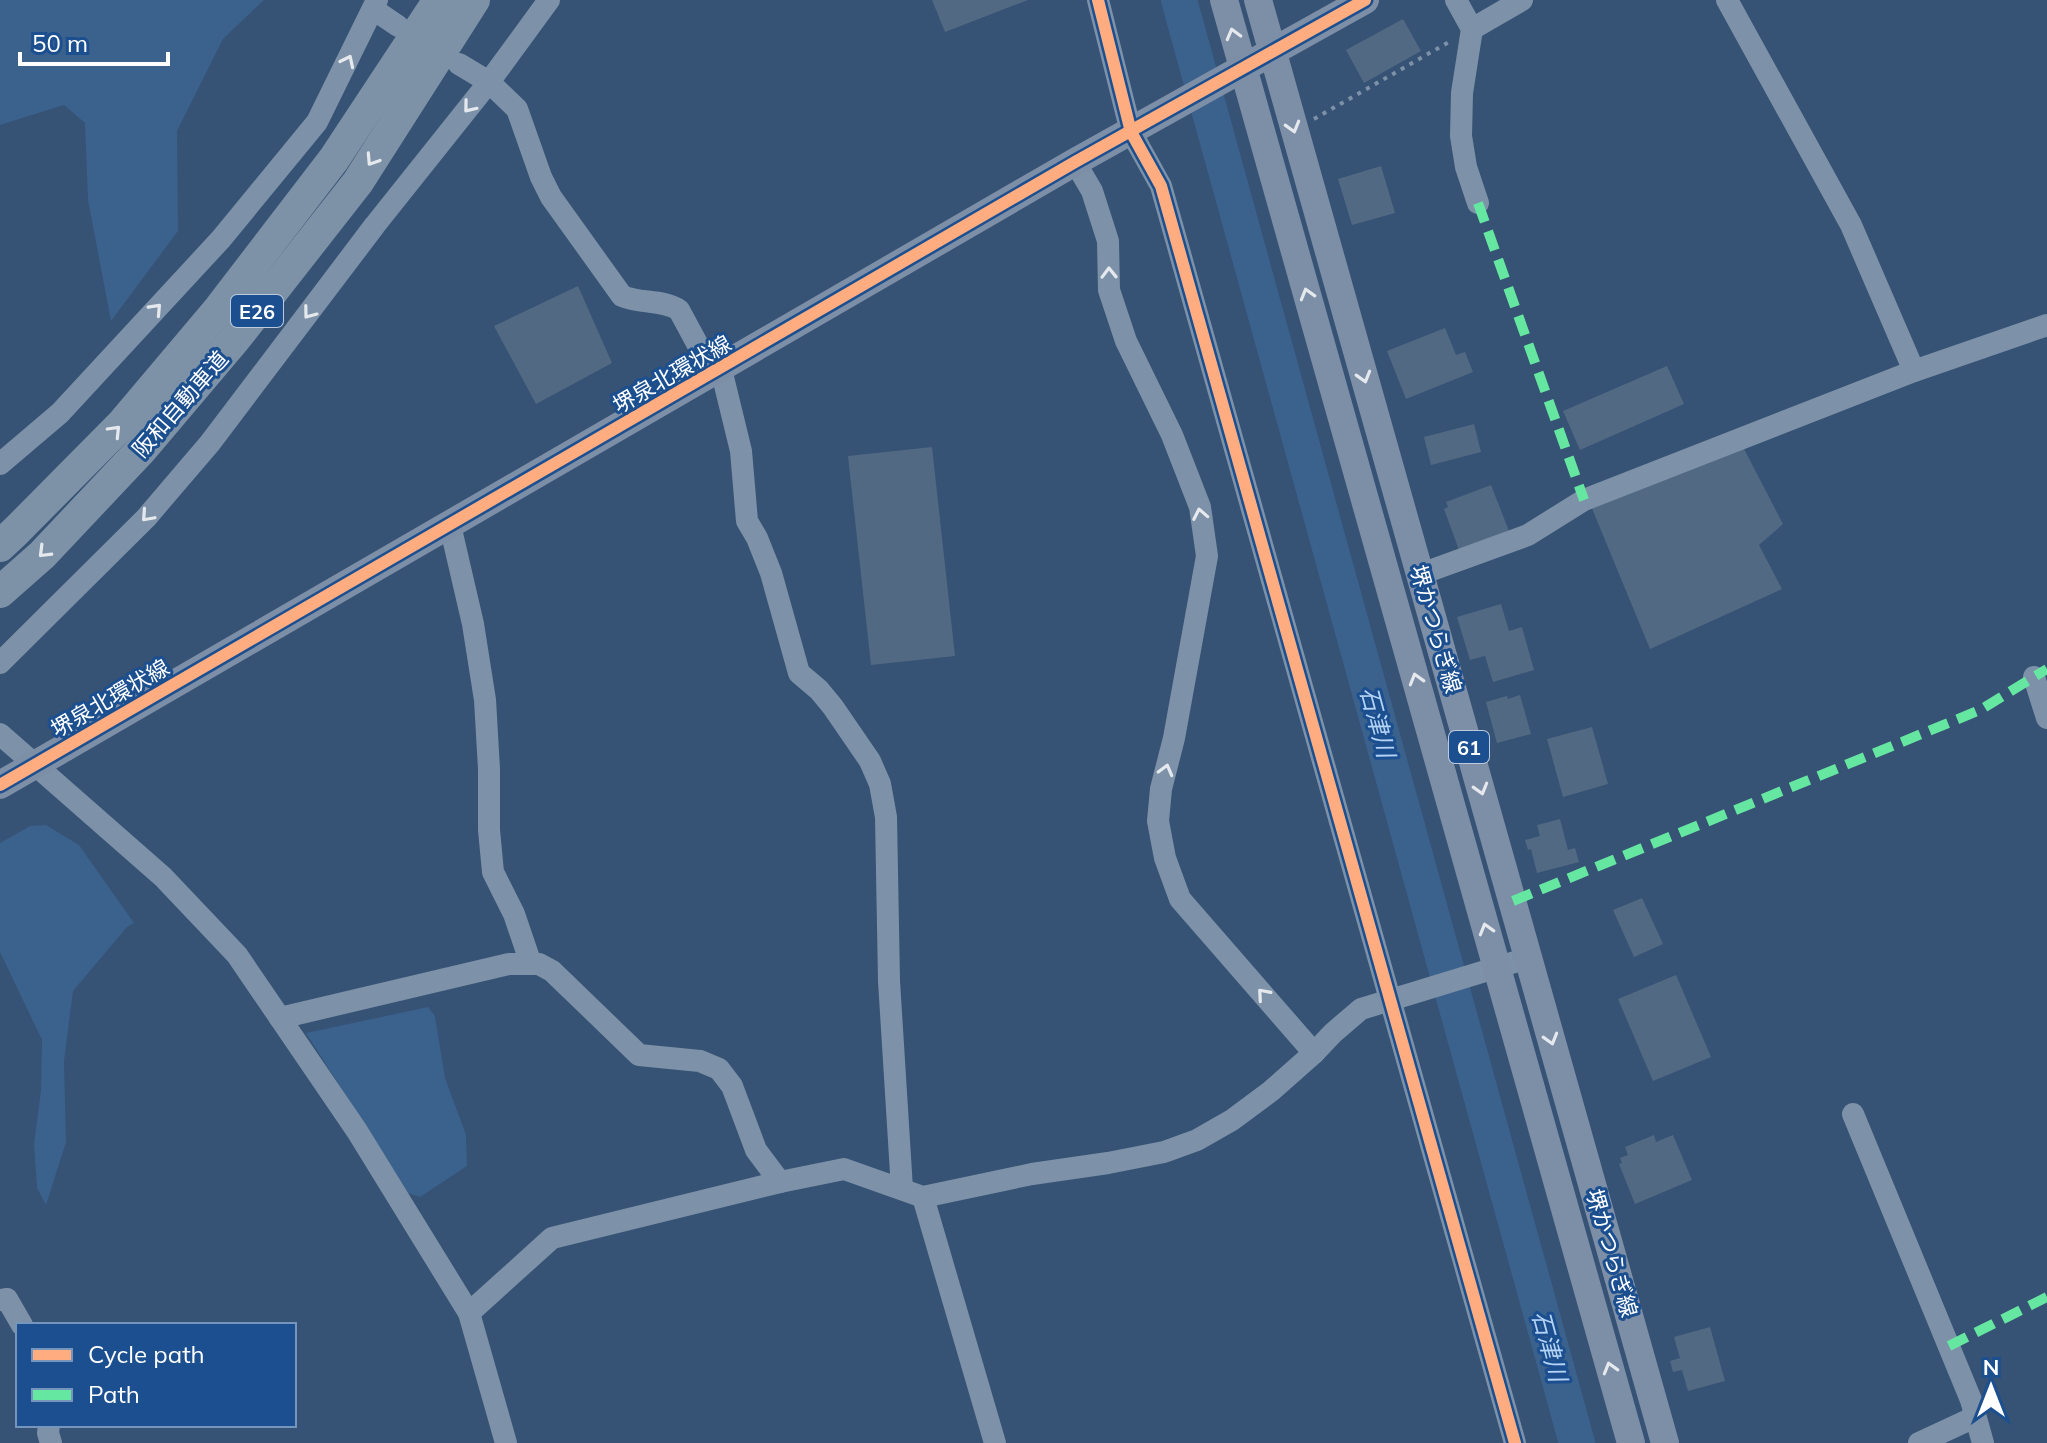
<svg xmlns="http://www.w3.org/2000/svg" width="2047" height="1443" font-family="Mulish,'Noto Sans JP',sans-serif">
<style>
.water{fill:#3b618d}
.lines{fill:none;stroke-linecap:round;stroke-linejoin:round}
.river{stroke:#3b618d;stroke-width:36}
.building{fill:#526984}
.path{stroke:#7d92a8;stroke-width:4;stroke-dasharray:4 6;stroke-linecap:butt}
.minor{stroke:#7d92a8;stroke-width:22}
.major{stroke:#7d8ea7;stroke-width:28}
.highway{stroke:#7e92a7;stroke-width:32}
.quiet{stroke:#66e7a1;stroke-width:10;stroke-dasharray:20 10;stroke-linecap:butt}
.cycleway-casing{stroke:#1b4f8f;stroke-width:17}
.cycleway{stroke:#ffac80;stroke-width:12}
.oneway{stroke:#e5e8ed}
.oneway2{stroke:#e5e9ee}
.oneway3{stroke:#e5e9ed}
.labels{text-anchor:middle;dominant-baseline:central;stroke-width:6;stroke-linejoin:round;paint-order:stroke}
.shield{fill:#1b4f8f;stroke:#bbcadd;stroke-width:2}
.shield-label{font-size:20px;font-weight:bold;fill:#fff}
.street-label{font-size:22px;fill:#fff;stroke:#1b4f8f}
.water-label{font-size:24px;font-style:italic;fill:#b5d3f5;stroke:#1b4f8f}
</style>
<rect width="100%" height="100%" fill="#365274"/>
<g class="water">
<path d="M 0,0 L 264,0 L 223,39 L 177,131 L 178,231 L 111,321 L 88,200 L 85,123 L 64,105 L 0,125 Z"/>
<path d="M 46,825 L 79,845 L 134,923 L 127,927 L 73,991 L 64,1061 L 66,1142 L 46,1205 L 37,1188 L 34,1144 L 41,1090 L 42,1040 L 0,952 L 0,843 L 30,826 Z"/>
<path d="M 428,1007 L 435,1016 L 445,1078 L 466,1135 L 467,1166 L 420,1197 L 408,1193 L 306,1033 Z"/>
</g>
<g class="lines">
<path class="river" d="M 1179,0 L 1577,1443"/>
</g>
<g class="building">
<path d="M 932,0 L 1028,0 L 945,32 Z"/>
<path d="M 1403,19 L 1421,51 L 1364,83 L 1346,50 Z"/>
<path d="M 1381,166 L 1395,213 L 1352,225 L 1338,179 Z"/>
<path d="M 578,286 L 612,363 L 536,404 L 494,326 Z"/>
<path d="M 1445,328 L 1456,355 L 1465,352 L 1473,372 L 1406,399 L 1387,351 Z"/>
<path d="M 1667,366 L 1684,404 L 1580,450 L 1563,411 Z"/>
<path d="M 1474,424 L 1481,452 L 1431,465 L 1424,437 Z"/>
<path d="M 932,447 L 955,656 L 871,665 L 848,456 Z"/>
<path d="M 1743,447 L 1783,524 L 1759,545 L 1782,589 L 1650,649 L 1591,506 Z"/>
<path d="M 1491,485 L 1509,531 L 1459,550 L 1444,509 L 1448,507 L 1446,502 Z"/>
<path d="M 1501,604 L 1509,631 L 1522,627 L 1534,670 L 1493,682 L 1485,656 L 1470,660 L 1457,617 Z"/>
<path d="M 1520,695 L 1531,734 L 1497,743 L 1486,702 L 1507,696 L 1508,699 Z"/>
<path d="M 1592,727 L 1608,784 L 1563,797 L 1547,739 Z"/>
<path d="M 1560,819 L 1568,850 L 1575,848 L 1579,862 L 1537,873 L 1531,849 L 1528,850 L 1525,840 L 1540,836 L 1537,825 Z"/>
<path d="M 1642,898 L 1663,944 L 1634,957 L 1613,910 Z"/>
<path d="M 1676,975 L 1711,1057 L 1653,1081 L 1618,999 Z"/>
<path d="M 1654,1135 L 1656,1142 L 1673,1135 L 1692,1180 L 1635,1204 L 1619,1164 L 1622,1163 L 1620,1158 L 1628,1155 L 1625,1147 Z"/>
<path d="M 1710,1327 L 1725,1381 L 1688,1391 L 1682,1370 L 1673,1372 L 1670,1361 L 1680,1358 L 1674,1337 Z"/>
</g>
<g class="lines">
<path class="path" d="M 1314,119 L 1449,42"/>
<g class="minor">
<path d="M 1098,0 L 1131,132 L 1161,186 L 1515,1443"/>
<path d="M 1456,0 L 1472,29 L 1462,93 L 1461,136 L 1466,167 L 1478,203"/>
<path d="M 1727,0 L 1851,225 L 1914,371"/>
<path d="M 373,9 L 398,26"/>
<path d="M 1472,29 L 1522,0"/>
<path d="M 459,64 L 489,82 L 517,109 L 541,177 L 551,197 L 622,296 C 640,304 663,299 679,310 L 713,373"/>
<path d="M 1075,162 L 1092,191 L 1108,241 L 1109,290 L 1126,341 L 1172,435 L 1200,507 L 1207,556 L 1174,738 L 1161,789 L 1158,821 L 1165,858 L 1180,899 L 1314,1053"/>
<path d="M 721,369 L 741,451 L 747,521 L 757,538 L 771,573 L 799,673 L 819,690 L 833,707 L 870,761 L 880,784 L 886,817 L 889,981 L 902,1189"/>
<path d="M 0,464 L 60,413 L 221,239 L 317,122 L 377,0"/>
<path d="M 450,525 L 473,624 L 485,700 L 489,769 L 489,830 L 493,872 L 514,914 L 531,964"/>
<path d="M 1421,574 L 1528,535 L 1584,500 L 1914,371 L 2047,325"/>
<path d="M 0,663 L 146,518 L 210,443 L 375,225 L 489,82 L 549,0"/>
<path d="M 2034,677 L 2047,718"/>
<path d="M 0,734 L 163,877 L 237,955 L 357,1131 L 469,1313 L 506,1443"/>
<path d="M 280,1018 L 509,964 L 539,964 L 552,971 L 639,1055 L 700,1061 L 719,1069 L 732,1086 L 756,1150 L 780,1182"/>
<path d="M 1853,1114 L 1971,1400 L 1983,1443"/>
<path d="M 923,1197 L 995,1443"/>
<path d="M 0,1300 L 7,1299 L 22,1325"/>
<path d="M 469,1313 L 552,1238 L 780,1182 L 844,1169 L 923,1197 L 1032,1174 L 1108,1163 L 1164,1152 L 1197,1140 L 1232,1120 L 1271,1091 L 1314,1053 L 1333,1033 L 1361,1009 L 1528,958"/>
<path d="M 49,1425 L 48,1433 L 51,1443"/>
<path d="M 1919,1443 L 1975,1417"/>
</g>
<g class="major">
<path d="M 1224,0 L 1631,1443"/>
<path d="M 1258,0 L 1665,1443"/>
<path d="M 0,785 L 1075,162 L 1365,0"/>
</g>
<g class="highway">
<path d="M 0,546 L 16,531 L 122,424 L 219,309 L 334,159 L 439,0"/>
<path d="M 0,592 L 42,555 L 142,449 L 235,339 L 358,182 L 474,0"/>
</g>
<g class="quiet">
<path d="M 1478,203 L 1584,500"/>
<path d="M 1513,901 L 1980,710 L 2047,669"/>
<path d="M 1949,1346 L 2047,1297"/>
</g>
<g class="cycleway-casing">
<g id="cycleway">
<path d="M 1098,0 L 1131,132 L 1161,186 L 1515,1443"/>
<path d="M 0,785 L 1075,162 L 1365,0"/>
</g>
</g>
<use href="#cycleway" class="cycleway"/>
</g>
<defs><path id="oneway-chevron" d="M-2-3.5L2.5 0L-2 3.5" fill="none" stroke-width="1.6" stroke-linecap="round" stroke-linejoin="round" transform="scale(2)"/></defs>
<g class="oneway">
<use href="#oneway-chevron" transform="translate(1233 34) rotate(-105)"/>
<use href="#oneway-chevron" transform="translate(1293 127) rotate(74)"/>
<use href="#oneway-chevron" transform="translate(1307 294) rotate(-106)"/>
<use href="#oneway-chevron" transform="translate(1364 377) rotate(74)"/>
<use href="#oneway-chevron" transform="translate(1416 679) rotate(-106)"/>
<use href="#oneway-chevron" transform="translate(1481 789) rotate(74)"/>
<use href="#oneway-chevron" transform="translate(1486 929) rotate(-106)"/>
<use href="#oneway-chevron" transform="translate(1551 1039) rotate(74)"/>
<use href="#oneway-chevron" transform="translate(1610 1368) rotate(-106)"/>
</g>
<g class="oneway2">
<use href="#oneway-chevron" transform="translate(348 61) rotate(-64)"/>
<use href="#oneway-chevron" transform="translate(469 107) rotate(129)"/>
<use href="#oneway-chevron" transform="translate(1109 273) rotate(-91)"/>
<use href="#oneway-chevron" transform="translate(156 309) rotate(-47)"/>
<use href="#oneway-chevron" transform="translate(309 313) rotate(127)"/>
<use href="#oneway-chevron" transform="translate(1200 514) rotate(-101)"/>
<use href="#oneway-chevron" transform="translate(147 516) rotate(132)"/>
<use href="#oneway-chevron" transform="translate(1166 770) rotate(-75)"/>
<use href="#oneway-chevron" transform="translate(1263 994) rotate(-131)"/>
</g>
<g class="oneway3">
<use href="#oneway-chevron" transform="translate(372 160) rotate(123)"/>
<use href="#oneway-chevron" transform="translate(115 431) rotate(-46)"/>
<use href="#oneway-chevron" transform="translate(44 552) rotate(135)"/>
</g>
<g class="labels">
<g class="shield">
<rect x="231" y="295" width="52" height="32" rx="6"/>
<rect x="1449" y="731" width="40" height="32" rx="6"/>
</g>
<g class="shield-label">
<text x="257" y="311">E26</text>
<text x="1469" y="747">61</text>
</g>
<g class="street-label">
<text transform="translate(672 374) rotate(-30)">堺泉北環状線</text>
<text transform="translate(180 404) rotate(-49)">阪和自動車道</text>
<text transform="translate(1436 629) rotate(74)">堺かつらぎ線</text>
<text transform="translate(110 698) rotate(-30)">堺泉北環状線</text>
<text transform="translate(1612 1253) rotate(74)">堺かつらぎ線</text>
</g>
<g class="water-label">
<text transform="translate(1378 722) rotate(75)">石津川</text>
<text transform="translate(1550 1346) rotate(75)">石津川</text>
</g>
</g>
<rect x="16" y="1323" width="280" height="104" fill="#1b4f8f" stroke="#7695bc" stroke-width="2"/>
<rect x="32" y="1349" width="40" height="12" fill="#ffac80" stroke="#7695bc" stroke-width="2"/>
<text x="88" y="1363" font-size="24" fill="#ffffff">Cycle path</text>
<rect x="32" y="1389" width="40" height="12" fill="#66e7a1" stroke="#7695bc" stroke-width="2"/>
<text x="88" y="1403" font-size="24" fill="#ffffff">Path</text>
<g transform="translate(1991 1387)" stroke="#1b4f8f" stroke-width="6" paint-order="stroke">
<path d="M0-6L14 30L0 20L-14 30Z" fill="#ffffff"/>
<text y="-12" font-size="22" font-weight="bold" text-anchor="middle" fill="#ffffff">N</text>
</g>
<path d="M20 52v12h148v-12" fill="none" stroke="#ffffff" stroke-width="4"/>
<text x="32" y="52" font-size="24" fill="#ffffff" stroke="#1b4f8f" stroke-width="6" paint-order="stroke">50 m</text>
</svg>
